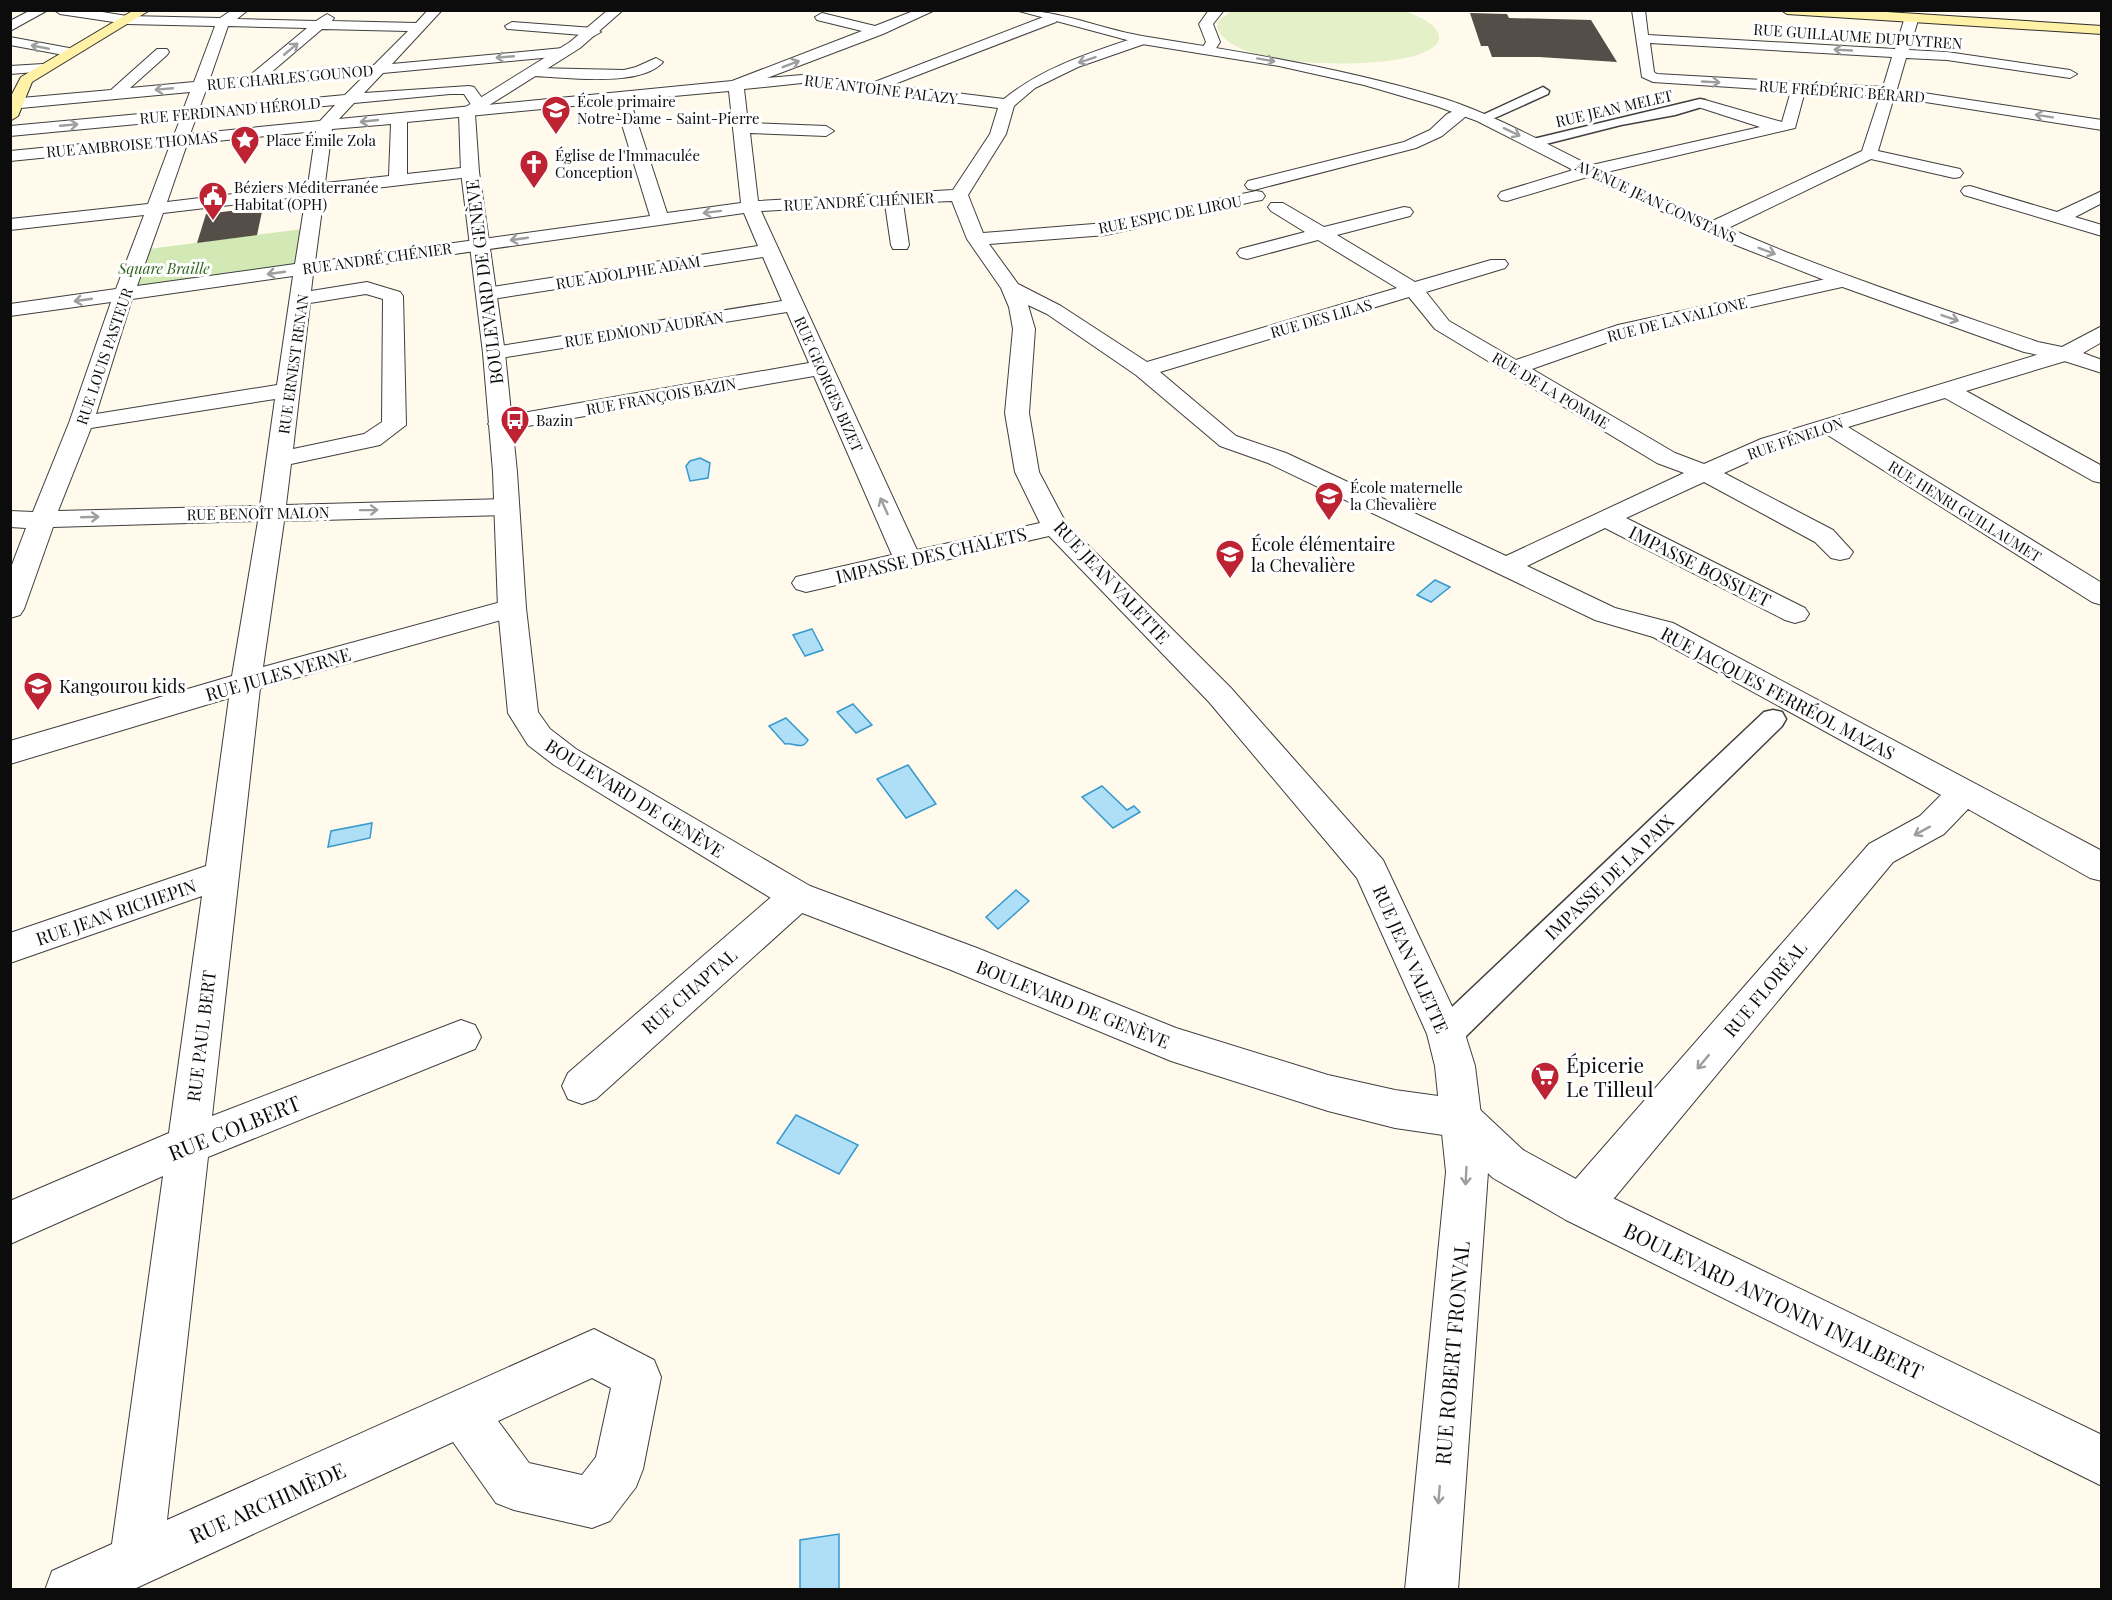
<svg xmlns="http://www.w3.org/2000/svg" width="2112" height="1600" font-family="'Playfair Display',serif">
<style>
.green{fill:#d3e9b5}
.pitch{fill:#e4f0c7}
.water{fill:#afdff7;stroke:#3699ce;stroke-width:1.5}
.building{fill:#554d48}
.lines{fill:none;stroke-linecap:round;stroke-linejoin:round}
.pedestrian-casing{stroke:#3f3f3f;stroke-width:3}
.minor-casing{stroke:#3f3f3f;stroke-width:2}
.tertiary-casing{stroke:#3f3f3f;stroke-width:2}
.secondary-casing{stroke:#2e2e2e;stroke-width:2}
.pedestrian{fill:#fff;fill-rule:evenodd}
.minor{fill:#fff;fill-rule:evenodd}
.tertiary{fill:#fff;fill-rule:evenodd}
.secondary{fill:#fff1a6;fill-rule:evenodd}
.oneway{stroke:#9e9e9e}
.labels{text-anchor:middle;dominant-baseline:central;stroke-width:6;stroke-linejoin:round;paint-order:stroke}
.far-street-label{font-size:15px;fill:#0c0c0c;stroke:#fff}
.far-poi-label{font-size:15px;fill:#0c0c0c;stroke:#fff;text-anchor:start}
.far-park-label{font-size:15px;font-style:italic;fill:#2e641c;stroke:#fff}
.street-label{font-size:18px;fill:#0c0c0c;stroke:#fff}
.poi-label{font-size:18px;fill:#0c0c0c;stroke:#fff;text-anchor:start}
.near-poi-label{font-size:21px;fill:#0c0c0c;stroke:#fff;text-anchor:start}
.near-street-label{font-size:21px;fill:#0c0c0c;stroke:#fff}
</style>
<rect width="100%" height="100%" fill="#fffaeb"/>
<path class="green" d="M 310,228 L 306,268 L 124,294 L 141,250 Z"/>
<path class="pitch" d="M 1404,11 C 1430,19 1461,40 1417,55 C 1379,68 1235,71 1217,28 L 1219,20 L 1232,11 Z"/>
<g class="water">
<path d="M 700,458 L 710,463 L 708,478 L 690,481 L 686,466 L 690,461 Z"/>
<path d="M 1435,580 L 1450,587 L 1431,602 L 1417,595 Z"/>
<path d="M 812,629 L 823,650 L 805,656 L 793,635 Z"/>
<path d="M 853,704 L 872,725 L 856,733 L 837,712 Z"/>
<path d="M 786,718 L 808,740 C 802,751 794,742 785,744 L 769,726 Z"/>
<path d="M 908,765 L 936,804 L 906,818 L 877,779 Z"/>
<path d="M 1102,786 L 1127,810 L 1134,806 L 1140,812 L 1113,828 L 1082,797 Z"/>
<path d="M 372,823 L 370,838 L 328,847 L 331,831 Z"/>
<path d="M 1016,890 L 1029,901 L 998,929 L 986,917 Z"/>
<path d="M 796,1115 L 858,1145 L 839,1174 L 777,1143 Z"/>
<path d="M 839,1534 L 839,1589 L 800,1589 L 800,1540 Z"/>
</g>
<g class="building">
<path d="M 1470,13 L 1507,14 L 1509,18 L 1591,20 L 1617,62 L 1539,57 L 1492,57 L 1488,46 L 1481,46 Z"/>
<path d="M 263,207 L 257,235 L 197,243 L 206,214 Z"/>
</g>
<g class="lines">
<g class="pedestrian-casing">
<g id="pedestrian">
<path d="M 1543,87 L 1549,91 L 1548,94 L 1488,121 L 1483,122 L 1476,118 Z"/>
<path d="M 1700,99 L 1705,100 L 1707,103 L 1705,106 L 1675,115 L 1621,125 L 1534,147 L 1527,143 L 1529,140 C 1586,126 1643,113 1700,99 Z"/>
<path d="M 1773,710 L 1782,712 L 1786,719 L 1782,726 L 1458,1044 L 1446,1049 L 1434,1044 L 1429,1034 L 1434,1024 L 1764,712 Z"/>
</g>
</g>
<g class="minor-casing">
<g id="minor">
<path d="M 31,10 L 48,10 L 10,31 L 10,21 Z"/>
<path d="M 54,10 L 90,10 L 127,16 L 220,18 L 232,10 L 248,10 L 237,19 L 316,21 L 327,14 L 334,18 L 332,21 L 416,23 L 428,10 L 442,10 L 392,64 L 563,48 L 570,52 L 563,56 L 383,73 L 364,93 L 469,86 L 474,87 L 487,105 L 732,81 L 862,31 L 817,20 L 815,17 L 822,13 L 875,26 L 916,10 L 935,10 L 883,34 L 767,78 L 802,75 L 872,83 L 1046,16 L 1056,16 L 1058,19 L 1056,22 L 892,85 L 1004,99 C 1043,67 1090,53 1137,37 L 1147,37 L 1149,40 L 1147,43 L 1078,67 L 1035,88 L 1014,106 L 1006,134 L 968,195 L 983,233 L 1106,223 L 1256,191 L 1262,192 L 1265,196 L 1262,200 L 1256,201 L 1106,235 L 989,244 L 1018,284 L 1061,306 L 1147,362 L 1397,288 L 1318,240 L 1247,259 L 1240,257 L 1237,253 L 1240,249 L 1305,232 L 1271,211 L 1268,207 L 1271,203 L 1283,203 L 1324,227 L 1404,207 L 1410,208 L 1413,212 L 1410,216 L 1337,235 L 1415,282 L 1491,260 L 1505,260 L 1508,264 L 1505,268 L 1426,292 L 1449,321 L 1516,360 L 1618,325 L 1844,275 L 1851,277 L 1854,281 L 1851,285 L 1631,334 L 1532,369 L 1675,453 L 1704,464 L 1761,439 L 2056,349 L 2064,348 L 2072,349 L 2075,354 L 2072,359 L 1966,391 L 2102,466 L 2102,483 L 2093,481 L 1945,398 L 1848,427 L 2102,583 L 2102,605 L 2092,602 L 1826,434 L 1777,449 L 1724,473 L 1833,530 L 1853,552 L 1849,558 L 1840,560 L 1831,558 L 1815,542 L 1704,482 L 1626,518 L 1805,608 L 1809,614 L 1805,620 L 1795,623 L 1785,620 L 1605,528 L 1527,566 L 1615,608 L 1673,623 L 2102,851 L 2102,881 L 2090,878 L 1968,809 L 1944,834 L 1893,862 L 1596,1220 L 1581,1226 L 1566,1220 L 1559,1205 L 1566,1190 L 1869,844 L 1920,816 L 1941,795 L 1653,637 L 1595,620 L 1268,463 L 1220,446 L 1136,375 L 1047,314 L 1028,305 L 1035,329 L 1029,413 L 1039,472 L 1066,523 L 1231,688 L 1383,860 L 1465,1034 L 1475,1066 L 1488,1172 L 1458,1590 L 1405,1590 L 1446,1172 L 1435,1066 L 1427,1034 L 1357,878 L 1209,702 L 1049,536 L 806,592 L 796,589 L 792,583 L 796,577 L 892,555 L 814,376 L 500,431 L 492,429 L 488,424 L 492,419 L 500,417 L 809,363 L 787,312 L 494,359 L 486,358 L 483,353 L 486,348 L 494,347 L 782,301 L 763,257 L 486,300 L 479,298 L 476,294 L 479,290 L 486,288 L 758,246 L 744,213 L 313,274 L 311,291 L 367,282 L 400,292 L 403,296 L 406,425 L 380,445 L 291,464 L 286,505 L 506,499 L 515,502 L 519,507 L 515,512 L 506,515 L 284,521 L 263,667 L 512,599 L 522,602 L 526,608 L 522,614 L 260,688 L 212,1116 L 461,1020 L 475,1025 L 481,1037 L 475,1049 L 208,1157 L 167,1520 L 594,1329 L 654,1360 L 661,1377 L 643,1469 L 636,1487 L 610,1521 L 592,1528 L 514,1510 L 496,1503 L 453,1442 L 132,1590 L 45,1590 L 52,1571 L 112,1544 L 163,1176 L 10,1244 L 10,1201 L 169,1133 L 202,896 L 10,963 L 10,933 L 206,866 L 229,698 L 10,764 L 10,741 L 232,676 L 258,521 L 53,527 L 24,609 L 20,615 L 10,618 L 10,570 L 26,528 L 10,527 L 10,511 L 33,512 L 69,423 L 111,302 L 10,316 L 10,304 L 116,289 L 144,215 L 10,230 L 10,219 L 148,204 L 170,145 L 10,161 L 10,151 L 174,135 L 180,120 L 10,136 L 10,126 L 183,110 L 190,92 L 10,109 L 10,99 L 111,90 L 157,49 L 167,49 L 169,52 L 167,55 L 130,88 L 194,82 L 215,26 L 127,24 L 60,14 ZM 228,26 L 307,28 L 248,77 L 209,81 ZM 322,29 L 408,31 L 374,65 L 268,75 ZM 365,75 L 345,95 L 199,109 L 206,90 ZM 802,83 L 998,108 L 990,134 L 953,190 L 758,201 L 750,133 L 826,136 L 834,131 L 826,126 L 748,123 L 744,89 ZM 729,91 L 741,203 L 667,213 L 630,100 ZM 450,94 L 464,94 L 472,106 L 339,119 L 354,103 ZM 615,102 L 650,216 L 315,262 L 324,194 L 470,177 L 476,176 L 479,172 L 476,168 L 470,167 L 407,174 L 407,122 ZM 335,105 L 320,121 L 190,134 L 196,118 ZM 391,124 L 389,176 L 325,183 L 332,129 ZM 316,131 L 308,185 L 167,202 L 187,144 ZM 306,196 L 295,264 L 137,286 L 163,213 ZM 952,201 L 967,239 L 1001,288 L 1009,307 L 1013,329 L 1005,413 L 1015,472 L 1040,523 L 917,550 L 761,211 L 885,204 L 891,245 L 893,249 L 907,249 L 909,245 L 903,203 ZM 293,276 L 277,385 L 96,414 L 132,299 ZM 366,294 L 383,299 L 382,422 L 364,434 L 293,449 L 310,303 ZM 1409,297 L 1435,329 L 1657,463 L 1684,473 L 1506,556 L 1286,453 L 1236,436 L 1160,372 ZM 275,399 L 260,506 L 58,511 L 91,428 ZM 592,1378 L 611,1388 L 596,1457 L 582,1475 L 529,1463 L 498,1421 Z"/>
<path d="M 1209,10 L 1224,10 L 1213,24 L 1220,42 L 1213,53 L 1208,54 L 1201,50 L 1206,42 L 1199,24 Z"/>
<path d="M 1632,10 L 1645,10 L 1648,35 L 1895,49 L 1905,17 L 1907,14 L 1917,14 L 1919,17 L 1909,50 L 1947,52 L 2070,70 L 2077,74 L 2070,78 L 1947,60 L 1906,58 L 1897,89 L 2102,120 L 2102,130 L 1894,97 L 1878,151 L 1960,169 L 1963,173 L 1960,177 L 1954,178 L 1871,159 L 1720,232 L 1706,232 L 1704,228 L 1706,224 L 1862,151 L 1880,96 L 1805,91 L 1795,128 L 1594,175 L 1507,201 L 1501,200 L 1498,196 L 1501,192 L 1583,167 L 1760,127 L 1695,106 L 1692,103 L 1695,100 L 1705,100 L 1782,122 L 1791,91 L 1653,82 L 1642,77 ZM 1650,43 L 1892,57 L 1883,87 L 1657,74 L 1654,72 Z"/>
<path d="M 512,22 L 594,28 L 601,32 L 594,36 L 507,29 L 505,26 Z"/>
<path d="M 10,37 L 69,48 L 76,52 L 69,56 L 10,45 Z"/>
<path d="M 656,58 L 663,62 C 640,88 566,77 533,76 L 526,72 L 533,68 L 624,70 L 636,67 Z"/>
<path d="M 43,64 L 50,68 L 48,71 L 10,74 L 10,66 Z"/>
<path d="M 1463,107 L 1468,109 L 1471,112 L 1442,136 L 1416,148 L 1254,190 L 1248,189 L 1245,185 L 1248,181 L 1404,142 L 1430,130 L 1447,114 Z"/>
<path d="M 1970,186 L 2057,212 L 2102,191 L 2102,203 L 2075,217 L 2102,225 L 2102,236 L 1964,195 L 1961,191 L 1964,187 Z"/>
<path d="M 797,882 L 810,886 L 815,896 L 810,906 L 596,1099 L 582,1104 L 568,1099 L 562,1086 L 568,1073 L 784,886 Z"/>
</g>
</g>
<g class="tertiary-casing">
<g id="tertiary">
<path d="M 608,10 L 623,10 L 580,48 L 475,114 L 479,172 L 505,353 L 517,472 L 526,608 L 538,712 L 550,729 L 576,749 L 810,886 L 977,948 L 1176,1028 L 1328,1075 L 1395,1090 L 1460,1099 L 1475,1105 L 1523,1150 L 1596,1190 L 2102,1435 L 2102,1486 L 1566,1220 L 1493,1178 L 1450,1136 L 1395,1128 L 1328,1111 L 1171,1061 L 951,970 L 784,906 L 554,765 L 528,745 L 508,713 L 498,608 L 493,472 L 483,353 L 461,172 L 459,114 L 464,108 L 570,42 Z"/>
<path d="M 1015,10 C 1061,10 1103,30 1148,37 C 1248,53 1348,69 1445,99 C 1497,116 1544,143 1593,167 C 1644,191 1695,214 1747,236 C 1842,276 1940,308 2038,342 L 2062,347 L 2102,326 L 2102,342 L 2083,353 L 2102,360 L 2102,373 L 2058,359 L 2024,352 L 1837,285 L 1733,244 L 1583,175 L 1477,121 L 1436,106 L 1364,85 L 1279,66 L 1142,44 Z"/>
</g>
</g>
<g class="secondary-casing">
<g id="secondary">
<path d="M 134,10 L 150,10 L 32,82 L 18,116 L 10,121 L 10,98 L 21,77 Z"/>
<path d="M 1781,10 L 1856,10 L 2102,26 L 2102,34 L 1787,14 Z"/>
</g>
</g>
<use href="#pedestrian" class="pedestrian"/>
<use href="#minor" class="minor"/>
<use href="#tertiary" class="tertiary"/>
<use href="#secondary" class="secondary"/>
</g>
<defs><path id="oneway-shaft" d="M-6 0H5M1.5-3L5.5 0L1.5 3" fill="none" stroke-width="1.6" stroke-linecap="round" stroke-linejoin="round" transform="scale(1.5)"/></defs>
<g class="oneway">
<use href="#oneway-shaft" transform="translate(40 47) rotate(-169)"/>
<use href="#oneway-shaft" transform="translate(291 49) rotate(-40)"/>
<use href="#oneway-shaft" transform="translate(1843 50) rotate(-177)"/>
<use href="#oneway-shaft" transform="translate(505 57) rotate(175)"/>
<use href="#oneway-shaft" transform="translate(1087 60) rotate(162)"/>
<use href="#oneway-shaft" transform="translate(1266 60) rotate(10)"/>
<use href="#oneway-shaft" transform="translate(791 64) rotate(-21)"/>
<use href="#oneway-shaft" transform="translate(1711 82) rotate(3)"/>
<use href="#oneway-shaft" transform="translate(164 89) rotate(175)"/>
<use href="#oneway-shaft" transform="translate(2044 116) rotate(-171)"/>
<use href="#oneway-shaft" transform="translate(369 121) rotate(174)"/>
<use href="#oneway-shaft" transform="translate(69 125) rotate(-5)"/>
<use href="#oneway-shaft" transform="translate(1512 132) rotate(26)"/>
<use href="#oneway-shaft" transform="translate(712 212) rotate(173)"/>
<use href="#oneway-shaft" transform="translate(519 239) rotate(172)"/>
<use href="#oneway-shaft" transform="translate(1767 251) rotate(21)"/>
<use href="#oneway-shaft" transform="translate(276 273) rotate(172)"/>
<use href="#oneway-shaft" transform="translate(83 300) rotate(172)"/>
<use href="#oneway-shaft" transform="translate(1950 318) rotate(19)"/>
<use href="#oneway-shaft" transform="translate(884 506) rotate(-114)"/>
<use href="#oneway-shaft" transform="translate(369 510) rotate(-1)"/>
<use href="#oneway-shaft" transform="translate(90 517) rotate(-2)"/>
<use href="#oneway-shaft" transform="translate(1922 831) rotate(151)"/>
<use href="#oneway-shaft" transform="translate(1703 1062) rotate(130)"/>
<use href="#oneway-shaft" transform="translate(1466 1176) rotate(93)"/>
<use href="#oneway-shaft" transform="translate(1439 1495) rotate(95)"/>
</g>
<defs>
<g id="school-pin" transform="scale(1.5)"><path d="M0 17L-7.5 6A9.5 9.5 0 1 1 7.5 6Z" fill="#bd2332" stroke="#fff"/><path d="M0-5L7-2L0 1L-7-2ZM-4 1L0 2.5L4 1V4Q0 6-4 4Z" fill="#fff"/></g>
<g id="sight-pin" transform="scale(1.5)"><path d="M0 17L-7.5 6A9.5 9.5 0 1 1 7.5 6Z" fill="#bd2332" stroke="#fff"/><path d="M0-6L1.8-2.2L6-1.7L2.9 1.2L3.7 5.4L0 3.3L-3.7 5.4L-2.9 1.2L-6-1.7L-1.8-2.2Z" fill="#fff"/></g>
<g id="church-pin" transform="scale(1.5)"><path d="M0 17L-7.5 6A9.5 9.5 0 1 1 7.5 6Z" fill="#bd2332" stroke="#fff"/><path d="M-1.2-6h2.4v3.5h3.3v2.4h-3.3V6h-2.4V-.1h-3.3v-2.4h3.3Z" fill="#fff"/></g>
<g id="civic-pin" transform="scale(1.5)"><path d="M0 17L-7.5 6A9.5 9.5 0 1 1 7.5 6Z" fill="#bd2332" stroke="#fff"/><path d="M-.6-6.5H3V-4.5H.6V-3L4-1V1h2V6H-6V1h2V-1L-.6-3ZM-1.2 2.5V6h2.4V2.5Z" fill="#fff"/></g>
<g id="bus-pin" transform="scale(1.5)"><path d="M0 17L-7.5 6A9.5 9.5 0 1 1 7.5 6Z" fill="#bd2332" stroke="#fff"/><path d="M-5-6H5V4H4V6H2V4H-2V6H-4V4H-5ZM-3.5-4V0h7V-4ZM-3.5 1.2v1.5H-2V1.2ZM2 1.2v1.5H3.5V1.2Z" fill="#fff"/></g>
<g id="supermarket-pin" transform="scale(1.5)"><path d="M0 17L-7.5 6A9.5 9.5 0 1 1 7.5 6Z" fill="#bd2332" stroke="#fff"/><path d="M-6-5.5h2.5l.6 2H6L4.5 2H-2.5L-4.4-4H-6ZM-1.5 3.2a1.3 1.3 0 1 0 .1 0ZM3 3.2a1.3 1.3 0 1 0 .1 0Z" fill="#fff"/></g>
</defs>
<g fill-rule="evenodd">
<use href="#school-pin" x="556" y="110"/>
<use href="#sight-pin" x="245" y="140"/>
<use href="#church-pin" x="534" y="164"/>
<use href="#civic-pin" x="213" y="196"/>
<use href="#bus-pin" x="515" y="420"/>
<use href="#school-pin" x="1329" y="496"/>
<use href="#school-pin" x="1230" y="554"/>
<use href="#school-pin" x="38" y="686"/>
<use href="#supermarket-pin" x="1545" y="1076"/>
</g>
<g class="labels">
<g class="far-street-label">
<text transform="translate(1858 36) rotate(4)">RUE GUILLAUME DUPUYTREN</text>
<text transform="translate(290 77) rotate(-5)">RUE CHARLES GOUNOD</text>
<text transform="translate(881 89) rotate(7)">RUE ANTOINE PALAZY</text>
<text transform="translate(1842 91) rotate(4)">RUE FRÉDÉRIC BÉRARD</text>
<text transform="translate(1614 108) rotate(-13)">RUE JEAN MELET</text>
<text transform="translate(230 110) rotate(-5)">RUE FERDINAND HÉROLD</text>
<text transform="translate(132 144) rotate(-5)">RUE AMBROISE THOMAS</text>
<text transform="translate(859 201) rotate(-3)">RUE ANDRÉ CHÉNIER</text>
<text transform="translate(1656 201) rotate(25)">AVENUE JEAN CONSTANS</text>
<text transform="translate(1170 214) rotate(-11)">RUE ESPIC DE LIROU</text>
<text transform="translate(377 258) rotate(-8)">RUE ANDRÉ CHÉNIER</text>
<text transform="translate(628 272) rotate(-9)">RUE ADOLPHE ADAM</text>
<text transform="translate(1321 318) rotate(-16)">RUE DES LILAS</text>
<text transform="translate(1677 319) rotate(-14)">RUE DE LA VALLONE</text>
<text transform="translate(644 329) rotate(-9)">RUE EDMOND AUDRAN</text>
<text transform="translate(104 356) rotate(-71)">RUE LOUIS PASTEUR</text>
<text transform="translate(293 364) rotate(-82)">RUE ERNEST RENAN</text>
<text transform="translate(829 384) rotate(66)">RUE GEORGES BIZET</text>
<text transform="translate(1551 390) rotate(31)">RUE DE LA POMME</text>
<text transform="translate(661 396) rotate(-10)">RUE FRANÇOIS BAZIN</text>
<text transform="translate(1795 438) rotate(-19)">RUE FÉNELON</text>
<text transform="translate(1965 511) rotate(32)">RUE HENRI GUILLAUMET</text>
<text transform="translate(258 513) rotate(-1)">RUE BENOÎT MALON</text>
</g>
<g class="far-poi-label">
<text x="577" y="101">École primaire<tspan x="577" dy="17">Notre-Dame - Saint-Pierre</tspan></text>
<text x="266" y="140">Place Émile Zola</text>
<text x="555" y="155">Église de l'Immaculée<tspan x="555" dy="17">Conception</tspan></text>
<text x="234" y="187">Béziers Méditerranée<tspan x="234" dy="17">Habitat (OPH)</tspan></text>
<text x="536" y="420">Bazin</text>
<text x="1350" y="487">École maternelle<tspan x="1350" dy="17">la Chevalière</tspan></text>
</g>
<g class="far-park-label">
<text x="164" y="268">Square Braille</text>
</g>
<g class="street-label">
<text transform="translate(484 282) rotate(-97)">BOULEVARD DE GENÈVE</text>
<text transform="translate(931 555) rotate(-13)">IMPASSE DES CHALETS</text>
<text transform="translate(1700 566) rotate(27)">IMPASSE BOSSUET</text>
<text transform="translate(1112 582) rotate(47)">RUE JEAN VALETTE</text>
<text transform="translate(278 674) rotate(-16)">RUE JULES VERNE</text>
<text transform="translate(1778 693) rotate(28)">RUE JACQUES FERRÉOL MAZAS</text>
<text transform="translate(635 798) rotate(32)">BOULEVARD DE GENÈVE</text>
<text transform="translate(1609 877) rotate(-44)">IMPASSE DE LA PAIX</text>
<text transform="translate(116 912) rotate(-19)">RUE JEAN RICHEPIN</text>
<text transform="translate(1411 959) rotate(66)">RUE JEAN VALETTE</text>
<text transform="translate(1765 989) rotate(-50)">RUE FLORÉAL</text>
<text transform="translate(689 991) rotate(-41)">RUE CHAPTAL</text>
<text transform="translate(1073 1004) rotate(22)">BOULEVARD DE GENÈVE</text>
<text transform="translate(201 1036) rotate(-83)">RUE PAUL BERT</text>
</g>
<g class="poi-label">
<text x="1251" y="544">École élémentaire<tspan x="1251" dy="21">la Chevalière</tspan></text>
<text x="59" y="686">Kangourou kids</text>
</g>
<g class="near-poi-label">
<text x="1566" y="1064">Épicerie<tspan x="1566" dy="24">Le Tilleul</tspan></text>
</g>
<g class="near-street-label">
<text transform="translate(234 1127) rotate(-22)">RUE COLBERT</text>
<text transform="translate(1774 1300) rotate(26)">BOULEVARD ANTONIN INJALBERT</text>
<text transform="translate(1451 1353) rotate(-85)">RUE ROBERT FRONVAL</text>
<text transform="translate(267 1502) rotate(-24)">RUE ARCHIMÈDE</text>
</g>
</g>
<rect width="2112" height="1600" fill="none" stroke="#0c0c0c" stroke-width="24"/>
</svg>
